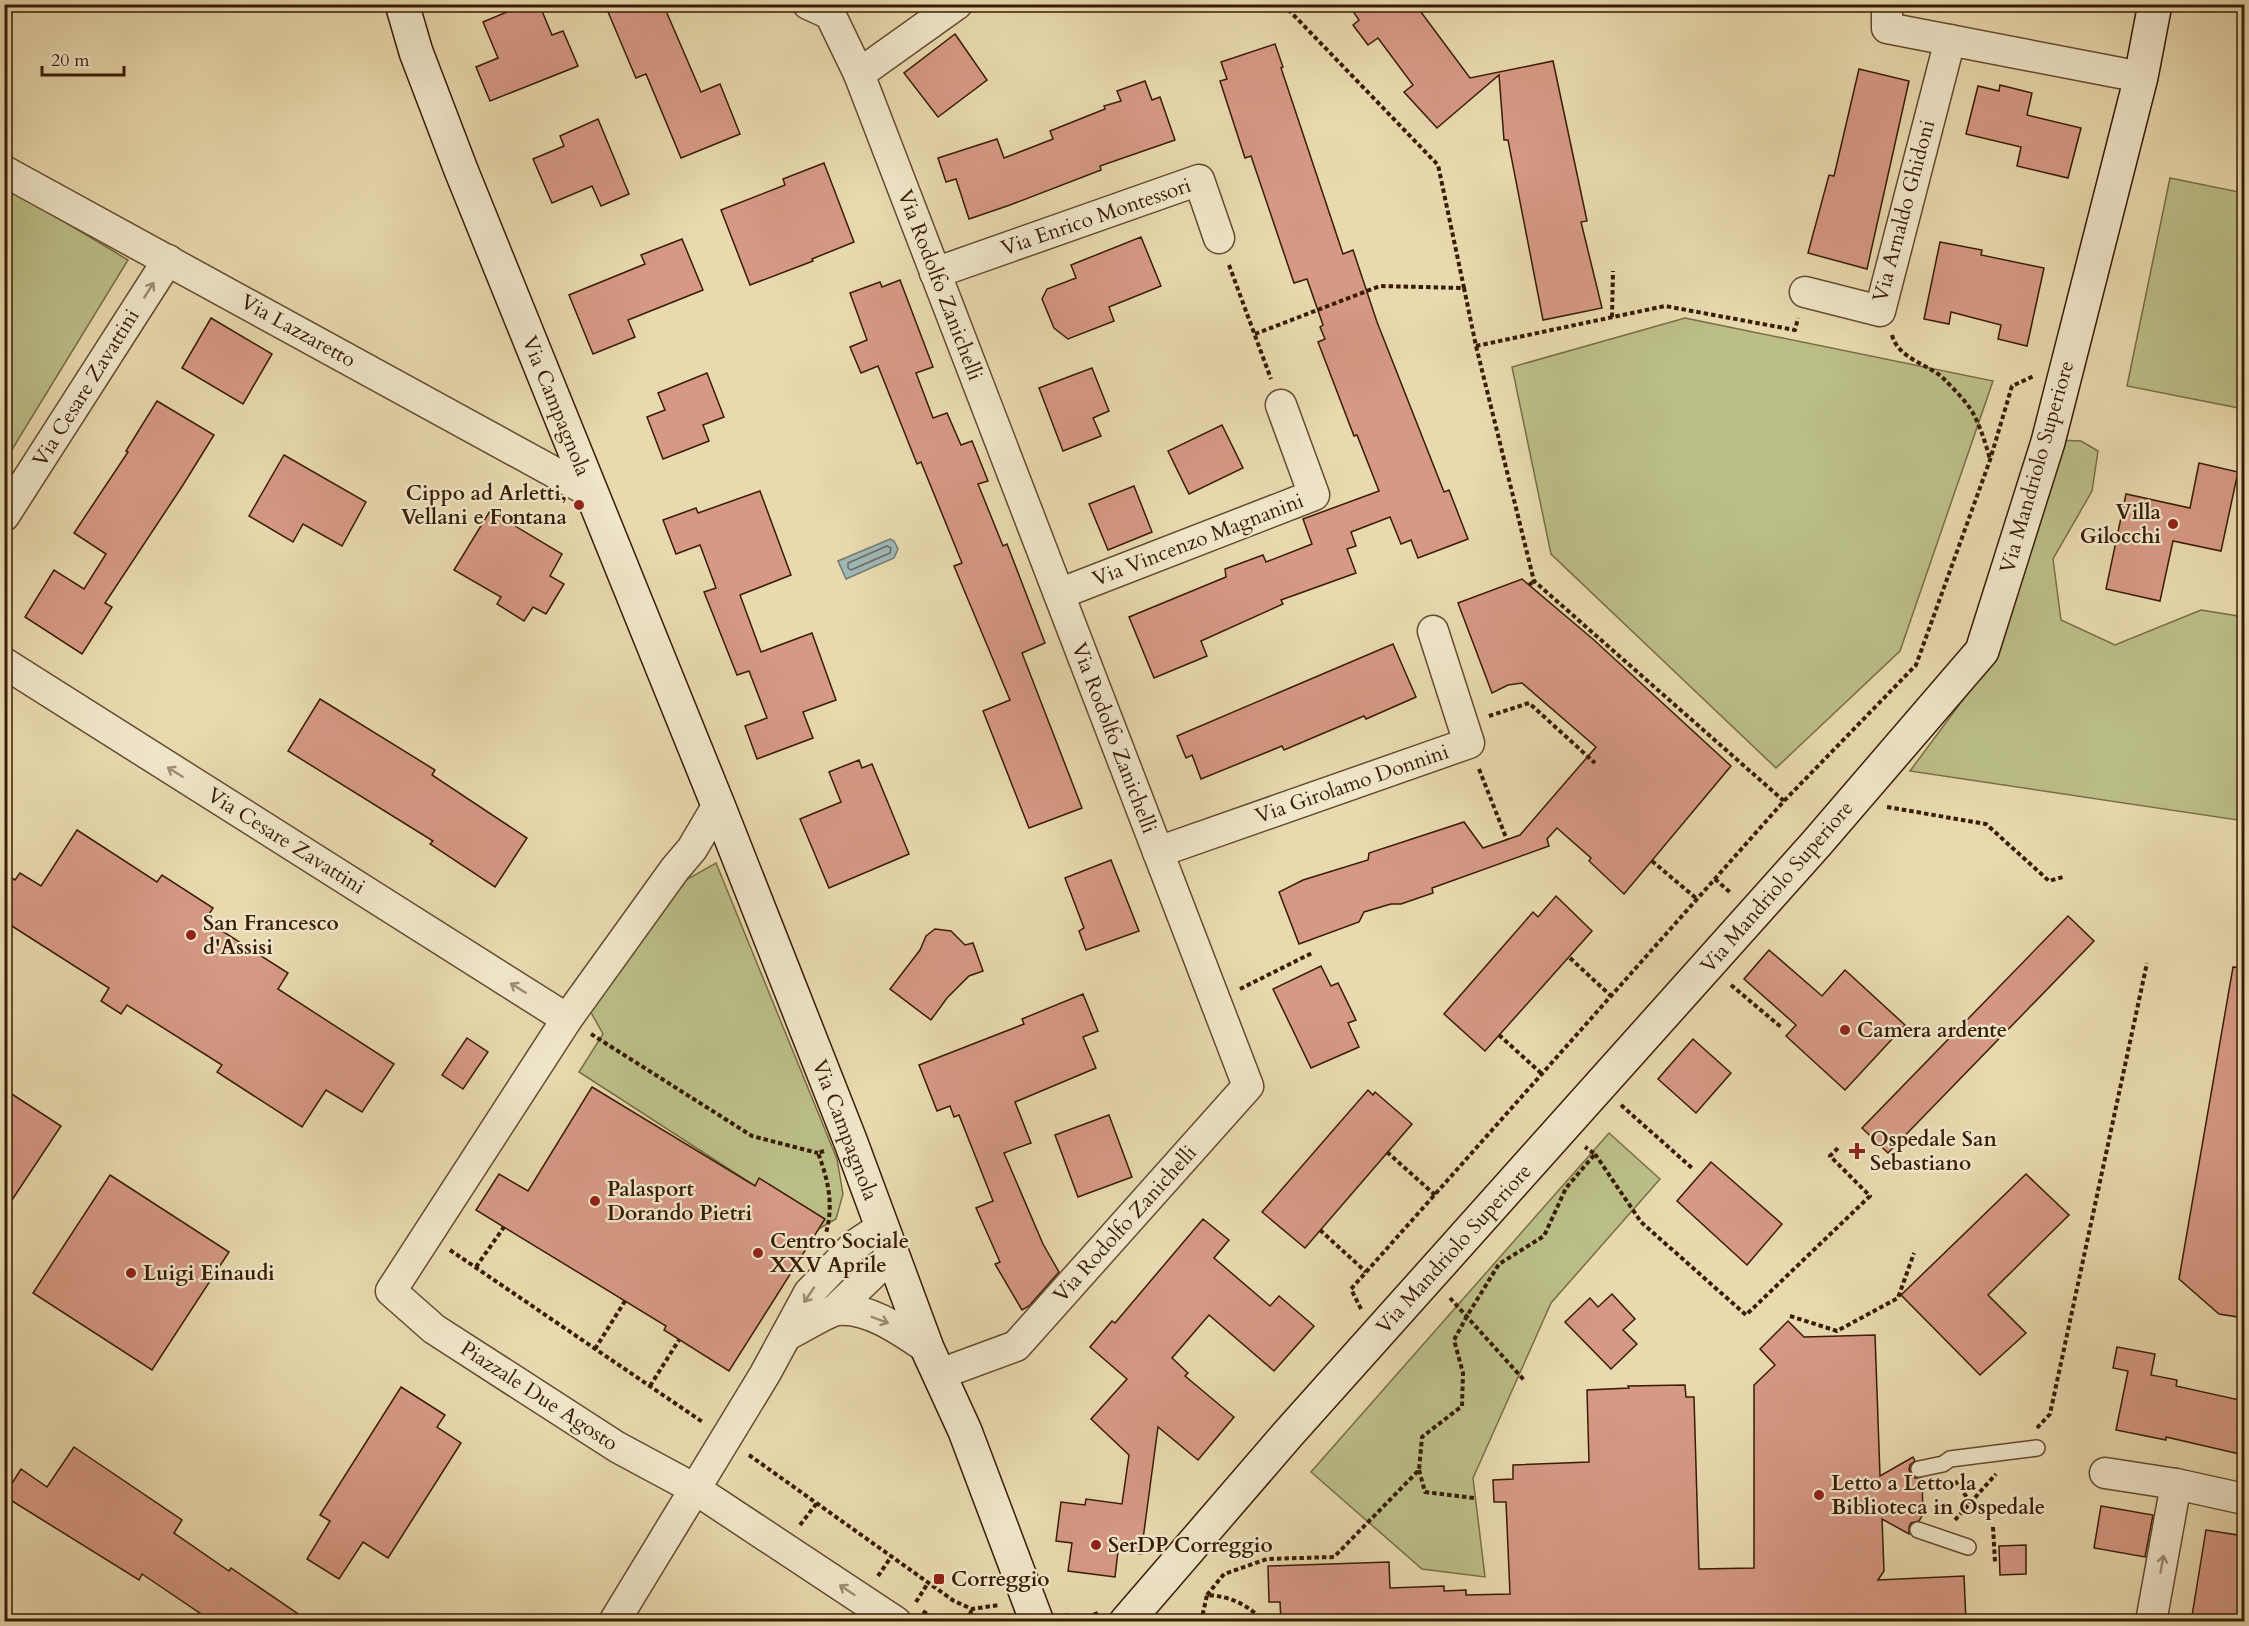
<svg xmlns="http://www.w3.org/2000/svg" width="2249" height="1626" font-family="Cardo,serif">
<style>
.green{fill:#bbbe87;stroke:#7a6d46;stroke-width:1.5}
.water{fill:#9eb7b7;stroke:#767970;stroke-width:1.5}
.lines{fill:none;stroke-linecap:round;stroke-linejoin:round}
.shore{stroke:#6c6a5e;stroke-width:1.5}
.building{fill:#d69984;stroke:#391c05;stroke-width:1.5}
.lane-casing{stroke:#654b2f;stroke-width:18}
.street-casing{stroke:#654b2f;stroke-width:33}
.secondary-casing{stroke:#391c05;stroke-width:36}
.path{stroke:#391c05;stroke-width:4;stroke-dasharray:4.5 3;stroke-linecap:butt}
.lane{stroke:#f0e6ca;stroke-width:15}
.street{stroke:#f0e6ca;stroke-width:30}
.secondary{stroke:#f0e6ca;stroke-width:33}
.oneway{stroke:#9e8b71}
.poi-dot{fill:#8f2418;stroke:#f0e6ca;stroke-width:2}
.labels{text-anchor:middle;dominant-baseline:central;stroke-width:4.5;stroke-linejoin:round;paint-order:stroke}
.street-label{font-size:21px;fill:#391c05;stroke:#f0e6ca}
.poi-label{font-size:21px;font-weight:bold;fill:#391c05;stroke:#f0e6ca;text-anchor:start}
</style>
<rect width="100%" height="100%" fill="#e8d9ae"/>
<filter id="stains"><feTurbulence type="fractalNoise" baseFrequency=".00333" numOctaves="4"/><feColorMatrix values="0 0 0 0 .2 0 0 0 0 .09 0 0 0 0 .02 0 0 0 .5 -.17"/></filter>
<radialGradient id="worn" r=".72"><stop offset=".6" stop-color="#630" stop-opacity="0"/><stop offset="1" stop-color="#630" stop-opacity=".3"/></radialGradient>
<g class="green">
<path d="M 2170,178 L 2244,193 L 2244,409 L 2127,386 Z"/>
<path d="M 5,186 L 128,260 L 5,461 Z"/>
<path d="M 1685,318 L 1993,381 L 1900,651 L 1776,768 L 1551,554 L 1512,367 Z"/>
<path d="M 2058,440 L 2081,441 L 2098,451 L 2092,491 L 2053,559 L 2061,620 L 2115,645 L 2201,610 L 2244,617 L 2244,821 L 1910,771 L 1997,654 Z"/>
<path d="M 716,863 L 837,1159 L 843,1194 L 836,1219 L 820,1228 L 579,1072 L 603,1034 L 589,1009 L 684,881 Z"/>
<path d="M 1609,1133 L 1660,1179 L 1551,1303 L 1473,1478 L 1485,1577 L 1422,1569 L 1311,1472 Z"/>
</g>
<path class="water" d="M 890,539 L 894,541 L 898,549 L 894,558 L 846,579 L 838,561 Z"/>
<g class="lines">
<path class="shore" d="M 887,546 L 891,548 L 890,553 L 851,570 L 848,568 L 848,563 Z"/>
</g>
<g class="building">
<path d="M 526,4 L 539,4 L 552,35 L 563,31 L 578,66 L 490,101 L 476,67 L 498,58 L 483,22 Z"/>
<path d="M 627,4 L 663,4 L 701,92 L 720,84 L 740,134 L 681,158 L 646,74 L 636,78 L 608,12 Z"/>
<path d="M 1348,4 L 1415,4 L 1470,78 L 1553,61 L 1587,221 L 1581,222 L 1602,308 L 1543,320 L 1508,140 L 1504,140 L 1499,75 L 1437,128 L 1404,92 L 1413,85 L 1378,38 L 1368,45 L 1353,25 L 1359,20 Z"/>
<path d="M 955,34 L 987,80 L 938,117 L 904,73 Z"/>
<path d="M 1275,44 L 1283,67 L 1281,68 L 1343,254 L 1353,250 L 1377,322 L 1444,492 L 1449,490 L 1468,539 L 1418,558 L 1411,540 L 1401,544 L 1390,517 L 1351,532 L 1356,546 L 1347,549 L 1356,573 L 1281,600 L 1283,604 L 1201,641 L 1207,656 L 1154,678 L 1129,617 L 1226,577 L 1225,569 L 1263,555 L 1266,562 L 1312,544 L 1303,519 L 1379,491 L 1357,435 L 1354,436 L 1318,342 L 1325,339 L 1320,327 L 1323,325 L 1307,279 L 1294,283 L 1251,156 L 1245,158 L 1220,81 L 1227,79 L 1221,62 Z"/>
<path d="M 1859,69 L 1909,81 L 1867,269 L 1808,253 L 1829,175 L 1834,176 Z"/>
<path d="M 1145,81 L 1152,100 L 1160,97 L 1175,140 L 1100,166 L 1101,170 L 1010,205 L 969,219 L 956,179 L 946,182 L 938,158 L 997,139 L 1004,158 L 1053,139 L 1050,131 L 1105,109 L 1104,106 L 1121,101 L 1117,91 Z"/>
<path d="M 2000,85 L 2032,93 L 2027,115 L 2081,128 L 2068,178 L 2017,166 L 2021,147 L 1966,134 L 1978,86 L 1999,91 Z"/>
<path d="M 598,119 L 629,194 L 601,206 L 592,186 L 552,203 L 533,159 L 564,146 L 560,136 Z"/>
<path d="M 824,163 L 854,242 L 812,259 L 813,261 L 750,285 L 721,210 L 785,185 L 783,179 Z"/>
<path d="M 1141,237 L 1161,286 L 1109,307 L 1114,321 L 1068,339 L 1054,328 L 1042,299 L 1047,289 L 1076,278 L 1071,265 Z"/>
<path d="M 682,239 L 703,290 L 628,320 L 635,337 L 593,354 L 569,295 L 645,264 L 641,255 Z"/>
<path d="M 1940,242 L 1982,250 L 1981,255 L 2044,268 L 2027,346 L 1998,339 L 2001,325 L 1951,312 L 1949,324 L 1924,319 Z"/>
<path d="M 900,280 L 933,367 L 916,373 L 933,418 L 947,413 L 961,445 L 972,441 L 988,481 L 978,484 L 1003,546 L 1007,544 L 1045,643 L 1022,653 L 1082,808 L 1029,828 L 983,711 L 1010,700 L 954,566 L 962,563 L 921,462 L 917,464 L 878,366 L 861,373 L 850,347 L 867,340 L 850,293 L 880,282 L 882,287 Z"/>
<path d="M 211,318 L 272,354 L 243,404 L 182,368 Z"/>
<path d="M 1092,368 L 1109,411 L 1093,418 L 1101,436 L 1063,451 L 1039,388 Z"/>
<path d="M 707,373 L 724,417 L 703,425 L 709,441 L 663,459 L 647,417 L 665,410 L 658,393 Z"/>
<path d="M 157,401 L 214,435 L 183,485 L 105,603 L 112,607 L 82,654 L 25,617 L 54,570 L 84,589 L 106,554 L 74,533 L 128,452 L 126,451 Z"/>
<path d="M 1222,425 L 1243,468 L 1189,494 L 1168,451 Z"/>
<path d="M 284,455 L 366,502 L 342,546 L 303,524 L 293,542 L 249,516 Z"/>
<path d="M 2199,463 L 2238,472 L 2221,551 L 2173,541 L 2160,601 L 2106,589 L 2126,494 L 2190,508 Z"/>
<path d="M 1134,486 L 1152,532 L 1108,550 L 1089,504 Z"/>
<path d="M 760,491 L 791,575 L 740,595 L 761,652 L 812,633 L 836,700 L 803,712 L 813,738 L 757,759 L 745,726 L 767,718 L 749,671 L 737,675 L 704,592 L 716,588 L 700,545 L 676,554 L 663,520 L 696,508 L 698,513 Z"/>
<path d="M 490,511 L 562,554 L 550,576 L 564,584 L 546,614 L 533,607 L 524,621 L 497,604 L 501,597 L 454,570 Z"/>
<path d="M 1522,579 L 1594,640 L 1731,766 L 1624,894 L 1589,861 L 1591,858 L 1557,828 L 1547,839 L 1549,846 L 1432,888 L 1433,893 L 1401,904 L 1391,904 L 1364,912 L 1359,922 L 1299,944 L 1279,892 L 1303,880 L 1368,860 L 1369,853 L 1464,822 L 1483,848 L 1520,835 L 1596,747 L 1522,683 L 1508,685 L 1492,693 L 1458,603 Z"/>
<path d="M 1393,644 L 1416,697 L 1366,719 L 1364,716 L 1284,750 L 1282,746 L 1201,779 L 1192,755 L 1186,758 L 1177,736 Z"/>
<path d="M 320,699 L 435,770 L 432,775 L 527,838 L 495,887 L 430,844 L 433,841 L 288,751 Z"/>
<path d="M 859,760 L 862,768 L 872,764 L 909,854 L 829,888 L 800,819 L 841,802 L 829,772 Z"/>
<path d="M 77,830 L 157,882 L 162,875 L 213,908 L 205,920 L 288,973 L 278,989 L 394,1064 L 362,1112 L 326,1090 L 302,1127 L 217,1072 L 222,1065 L 127,1005 L 121,1014 L 101,1001 L 109,988 L 4,921 L 4,873 L 15,880 L 20,873 L 41,886 Z"/>
<path d="M 1111,860 L 1139,931 L 1086,950 L 1079,931 L 1084,928 L 1065,878 Z"/>
<path d="M 1556,896 L 1592,931 L 1485,1051 L 1444,1014 L 1533,912 L 1538,917 Z"/>
<path d="M 2068,916 L 2094,941 L 1888,1153 L 1862,1128 Z"/>
<path d="M 935,929 L 951,931 L 965,945 L 973,943 L 983,971 L 969,976 L 947,998 L 931,1020 L 890,989 L 920,950 L 926,936 Z"/>
<path d="M 1769,950 L 1822,996 L 1845,970 L 1905,1025 L 1845,1090 L 1786,1036 L 1796,1025 L 1744,979 Z"/>
<path d="M 1321,966 L 1331,986 L 1338,983 L 1356,1020 L 1348,1023 L 1359,1047 L 1311,1068 L 1273,989 Z"/>
<path d="M 2233,967 L 2244,968 L 2244,1318 L 2219,1314 L 2179,1279 Z"/>
<path d="M 1083,994 L 1098,1031 L 1083,1037 L 1096,1068 L 1015,1102 L 1031,1143 L 1004,1153 L 1043,1244 L 1059,1272 L 1029,1306 L 1022,1310 L 995,1264 L 1000,1262 L 976,1208 L 993,1201 L 959,1115 L 954,1117 L 950,1106 L 937,1111 L 919,1065 L 1024,1024 L 1022,1019 Z"/>
<path d="M 467,1038 L 488,1052 L 463,1089 L 442,1075 Z"/>
<path d="M 1693,1039 L 1731,1073 L 1696,1113 L 1658,1079 Z"/>
<path d="M 592,1087 L 755,1186 L 759,1178 L 825,1219 L 729,1371 L 664,1330 L 666,1326 L 476,1210 L 499,1174 L 528,1191 Z"/>
<path d="M 4,1089 L 61,1126 L 4,1212 Z"/>
<path d="M 1368,1090 L 1373,1095 L 1375,1092 L 1412,1124 L 1305,1248 L 1262,1212 Z"/>
<path d="M 1109,1115 L 1132,1177 L 1078,1197 L 1055,1135 Z"/>
<path d="M 1711,1162 L 1782,1224 L 1747,1265 L 1677,1201 Z"/>
<path d="M 2026,1174 L 2069,1215 L 1988,1295 L 2026,1333 L 1980,1375 L 1901,1295 Z"/>
<path d="M 110,1175 L 229,1252 L 152,1370 L 33,1293 Z"/>
<path d="M 1203,1219 L 1229,1240 L 1214,1258 L 1270,1306 L 1279,1296 L 1314,1326 L 1274,1371 L 1209,1315 L 1172,1358 L 1188,1373 L 1185,1376 L 1234,1417 L 1198,1460 L 1158,1427 L 1141,1554 L 1118,1551 L 1115,1577 L 1068,1571 L 1072,1543 L 1056,1541 L 1061,1502 L 1085,1505 L 1086,1499 L 1122,1504 L 1129,1455 L 1091,1419 L 1127,1379 L 1090,1347 L 1112,1321 L 1115,1323 Z"/>
<path d="M 1612,1294 L 1635,1319 L 1623,1330 L 1637,1344 L 1611,1369 L 1565,1322 L 1590,1298 L 1598,1307 Z"/>
<path d="M 1788,1321 L 1804,1337 L 1875,1335 L 1880,1476 L 1913,1457 L 1915,1461 L 1910,1465 L 1909,1470 L 1915,1478 L 1922,1478 L 1923,1514 L 1919,1521 L 1911,1523 L 1909,1527 L 1909,1534 L 1882,1519 L 1884,1571 L 1878,1580 L 1964,1576 L 1966,1622 L 1281,1622 L 1280,1602 L 1269,1602 L 1268,1566 L 1389,1562 L 1390,1588 L 1444,1586 L 1444,1591 L 1466,1590 L 1466,1595 L 1510,1594 L 1506,1502 L 1494,1502 L 1493,1480 L 1513,1479 L 1513,1465 L 1589,1462 L 1587,1390 L 1629,1388 L 1628,1386 L 1685,1385 L 1686,1397 L 1694,1397 L 1699,1569 L 1754,1568 L 1754,1385 L 1775,1365 L 1760,1349 Z"/>
<path d="M 2117,1347 L 2155,1354 L 2151,1375 L 2177,1380 L 2176,1386 L 2244,1401 L 2244,1455 L 2166,1437 L 2166,1440 L 2116,1430 L 2128,1371 L 2113,1368 Z"/>
<path d="M 401,1387 L 445,1415 L 437,1427 L 461,1443 L 388,1558 L 363,1542 L 339,1579 L 307,1559 L 330,1521 L 320,1515 Z"/>
<path d="M 74,1447 L 182,1520 L 174,1533 L 229,1571 L 231,1568 L 310,1622 L 196,1622 L 201,1614 L 142,1574 L 139,1580 L 4,1496 L 21,1469 L 47,1487 Z"/>
<path d="M 2101,1506 L 2153,1515 L 2145,1557 L 2094,1548 Z"/>
<path d="M 2206,1530 L 2244,1536 L 2244,1622 L 2191,1622 Z"/>
<path d="M 2026,1545 L 2026,1574 L 2000,1575 L 1999,1546 Z"/>
</g>
<g class="lines">
<g class="lane-casing">
<g id="lane">
<path d="M 1919,1469 L 1943,1464 L 1950,1459 L 2037,1448"/>
<path d="M 1918,1530 L 1968,1547"/>
</g>
</g>
<g class="street-casing">
<g id="street">
<path d="M 808,4 L 830,14 L 859,74 L 1248,1086 L 1016,1346 L 940,1374"/>
<path d="M 1887,4 L 1887,28 L 2141,77"/>
<path d="M 859,74 L 957,4"/>
<path d="M 4,171 L 592,493"/>
<path d="M 935,273 L 1199,180 L 1219,238"/>
<path d="M 1805,292 L 1880,311 L 1950,40"/>
<path d="M 4,516 L 168,260"/>
<path d="M 1059,594 L 1314,495 L 1281,405"/>
<path d="M 4,663 L 567,1019"/>
<path d="M 718,805 L 692,849 L 675,869 L 567,1019 L 391,1291 L 434,1329 L 617,1447 L 695,1489 L 896,1622"/>
<path d="M 1158,852 L 1469,743 L 1433,631"/>
<path d="M 836,1309 L 893,1254"/>
<path d="M 787,1335 C 798,1330 828,1311 838,1310 C 869,1307 903,1332 927,1348"/>
<path d="M 2105,1473 L 2176,1484 L 2244,1499"/>
<path d="M 614,1622 L 765,1374 L 809,1293 L 855,1245 L 882,1227"/>
<path d="M 2151,1622 L 2176,1484"/>
</g>
</g>
<g class="secondary-casing">
<g id="secondary">
<path d="M 402,4 L 416,52 L 461,170 L 718,805 L 850,1140 L 927,1348 L 965,1431 L 1037,1622"/>
<path d="M 1126,1622 L 1288,1434 L 1816,844 L 1982,651 L 2048,442 L 2141,77 L 2155,4"/>
</g>
</g>
<g class="path">
<path d="M 1283,4 L 1438,165 L 1464,288"/>
<path d="M 1229,265 L 1271,379"/>
<path d="M 1612,317 L 1613,271"/>
<path d="M 1255,334 L 1380,286 L 1464,288 L 1476,346 L 1534,581 L 1784,801"/>
<path d="M 1892,335 C 1898,359 1929,364 1944,379 C 1955,390 1970,405 1976,419 C 1982,432 1986,445 1990,459"/>
<path d="M 1476,346 L 1665,306 L 1795,330 L 1798,318"/>
<path d="M 1529,585 L 1534,581"/>
<path d="M 1489,716 L 1529,703 L 1595,763"/>
<path d="M 1479,769 L 1507,840"/>
<path d="M 1887,807 L 1986,824 L 2049,881 L 2063,877"/>
<path d="M 1652,861 L 1697,899"/>
<path d="M 1715,879 L 1732,894"/>
<path d="M 1570,958 L 1611,996"/>
<path d="M 1731,985 L 1781,1027"/>
<path d="M 1240,989 L 1312,953"/>
<path d="M 591,1034 L 752,1136 L 818,1153"/>
<path d="M 1499,1035 L 1542,1074"/>
<path d="M 1621,1105 L 1692,1168"/>
<path d="M 824,1151 L 818,1153 C 828,1179 834,1205 826,1233"/>
<path d="M 1387,1152 L 1435,1195"/>
<path d="M 1595,1154 L 1641,1222 L 1746,1315 L 1870,1196 L 1830,1156 L 1840,1146"/>
<path d="M 1320,1230 L 1366,1272"/>
<path d="M 450,1250 L 704,1423"/>
<path d="M 476,1267 L 504,1227"/>
<path d="M 1450,1298 L 1524,1380"/>
<path d="M 1361,1309 L 1351,1289 L 1784,801 L 1916,665 L 1990,460 L 2012,386 L 2034,376"/>
<path d="M 1790,1316 L 1837,1331 L 1898,1298 L 1914,1253"/>
<path d="M 595,1349 L 625,1301"/>
<path d="M 650,1386 L 679,1340"/>
<path d="M 2037,1428 L 2050,1414 L 2147,963"/>
<path d="M 749,1455 L 954,1601 L 972,1609 L 999,1605"/>
<path d="M 1419,1470 L 1425,1492 L 1474,1498"/>
<path d="M 1955,1481 L 1971,1503"/>
<path d="M 1955,1520 L 1996,1474"/>
<path d="M 800,1525 L 817,1503"/>
<path d="M 1993,1527 L 1995,1562"/>
<path d="M 878,1576 L 891,1557"/>
<path d="M 1207,1595 L 1224,1574 L 1267,1559 L 1334,1557 L 1419,1470 L 1422,1437 L 1462,1406 L 1463,1373 L 1454,1340 L 1467,1316 L 1499,1264 L 1544,1236 L 1566,1188 L 1595,1154 L 1585,1147"/>
<path d="M 916,1602 L 928,1583"/>
<path d="M 923,1611 L 938,1622"/>
<path d="M 1065,1615 L 1083,1619 L 1098,1613"/>
<path d="M 967,1622 L 972,1609"/>
<path d="M 1201,1622 L 1207,1595 C 1230,1596 1249,1605 1264,1622"/>
</g>
<use href="#lane" class="lane"/>
<use href="#street" class="street"/>
<use href="#secondary" class="secondary"/>
</g>
<defs><path id="oneway-shaft" d="M-6 0H5M1.5-3L5.5 0L1.5 3" fill="none" stroke-width="1.6" stroke-linecap="round" stroke-linejoin="round" transform="scale(1.5)"/></defs>
<g class="oneway">
<use href="#oneway-shaft" transform="translate(149 290) rotate(-58)"/>
<use href="#oneway-shaft" transform="translate(175 772) rotate(-148)"/>
<use href="#oneway-shaft" transform="translate(518 988) rotate(-148)"/>
<use href="#oneway-shaft" transform="translate(809 1295) rotate(124)"/>
<use href="#oneway-shaft" transform="translate(880 1320) rotate(21)"/>
<use href="#oneway-shaft" transform="translate(2162 1564) rotate(-80)"/>
<use href="#oneway-shaft" transform="translate(847 1590) rotate(-146)"/>
</g>
<g class="poi-dot">
<circle cx="579" cy="505" r="6"/>
<circle cx="2173" cy="524" r="6"/>
<circle cx="191" cy="935" r="6"/>
<circle cx="1845" cy="1030" r="6"/>
<path d="M1854 1142h6v6h6v6h-6v6h-6v-6h-6v-6h6z"/>
<circle cx="595" cy="1201" r="6"/>
<circle cx="758" cy="1253" r="6"/>
<circle cx="131" cy="1273" r="6"/>
<circle cx="1819" cy="1495" r="6"/>
<circle cx="1096" cy="1545" r="6"/>
<rect x="933" y="1573" width="12" height="12" rx="3"/>
</g>
<g class="labels">
<g class="street-label">
<text transform="translate(1904 211) rotate(-75)">Via Arnaldo Ghidoni</text>
<text transform="translate(1096 217) rotate(-19)">Via Enrico Montessori</text>
<text transform="translate(940 285) rotate(69)">Via Rodolfo Zanichelli</text>
<text transform="translate(298 331) rotate(29)">Via Lazzaretto</text>
<text transform="translate(86 388) rotate(-58)">Via Cesare Zavattini</text>
<text transform="translate(556 406) rotate(68)">Via Campagnola</text>
<text transform="translate(2037 467) rotate(-74)">Via Mandriolo Superiore</text>
<text transform="translate(1198 540) rotate(-21)">Via Vincenzo Magnanini</text>
<text transform="translate(1114 738) rotate(69)">Via Rodolfo Zanichelli</text>
<text transform="translate(1352 784) rotate(-19)">Via Girolamo Donnini</text>
<text transform="translate(286 841) rotate(32)">Via Cesare Zavattini</text>
<text transform="translate(1777 887) rotate(-49)">Via Mandriolo Superiore</text>
<text transform="translate(845 1130) rotate(69)">Via Campagnola</text>
<text transform="translate(1125 1224) rotate(-48)">Via Rodolfo Zanichelli</text>
<text transform="translate(1454 1249) rotate(-48)">Via Mandriolo Superiore</text>
<text transform="translate(539 1396) rotate(33)">Piazzale Due Agosto</text>
</g>
<g class="poi-label">
<text x="567" y="493" text-anchor="end">Cippo ad Arletti,<tspan x="567" dy="24">Vellani e Fontana</tspan></text>
<text x="2161" y="512" text-anchor="end">Villa<tspan x="2161" dy="24">Gilocchi</tspan></text>
<text x="203" y="923">San Francesco<tspan x="203" dy="24">d'Assisi</tspan></text>
<text x="1857" y="1030">Camera ardente</text>
<text x="1870" y="1139">Ospedale San<tspan x="1870" dy="24">Sebastiano</tspan></text>
<text x="607" y="1189">Palasport<tspan x="607" dy="24">Dorando Pietri</tspan></text>
<text x="770" y="1241">Centro Sociale<tspan x="770" dy="24">XXV Aprile</tspan></text>
<text x="143" y="1273">Luigi Einaudi</text>
<text x="1831" y="1483">Letto a Letto la<tspan x="1831" dy="24">Biblioteca in Ospedale</tspan></text>
<text x="1108" y="1545">SerDP Correggio</text>
<text x="951" y="1579">Correggio</text>
</g>
</g>
<rect width="2249" height="1626" fill="none" stroke="#e8d9ae" stroke-width="24"/>
<rect x="6" y="6" width="2237" height="1614" fill="none" stroke="#391c05" stroke-width="3"/>
<rect x="12" y="12" width="2225" height="1602" fill="none" stroke="#391c05" stroke-width="1.5"/>
<path d="M42 66v9h82v-9" fill="none" stroke="#391c05" stroke-width="3"/>
<text x="51" y="66" font-size="18" fill="#391c05" stroke="#f0e6ca" stroke-width="4.5" paint-order="stroke">20 m</text>
<rect width="100%" height="100%" filter="url(#stains)"/>
<rect width="100%" height="100%" fill="url(#worn)"/>
</svg>
